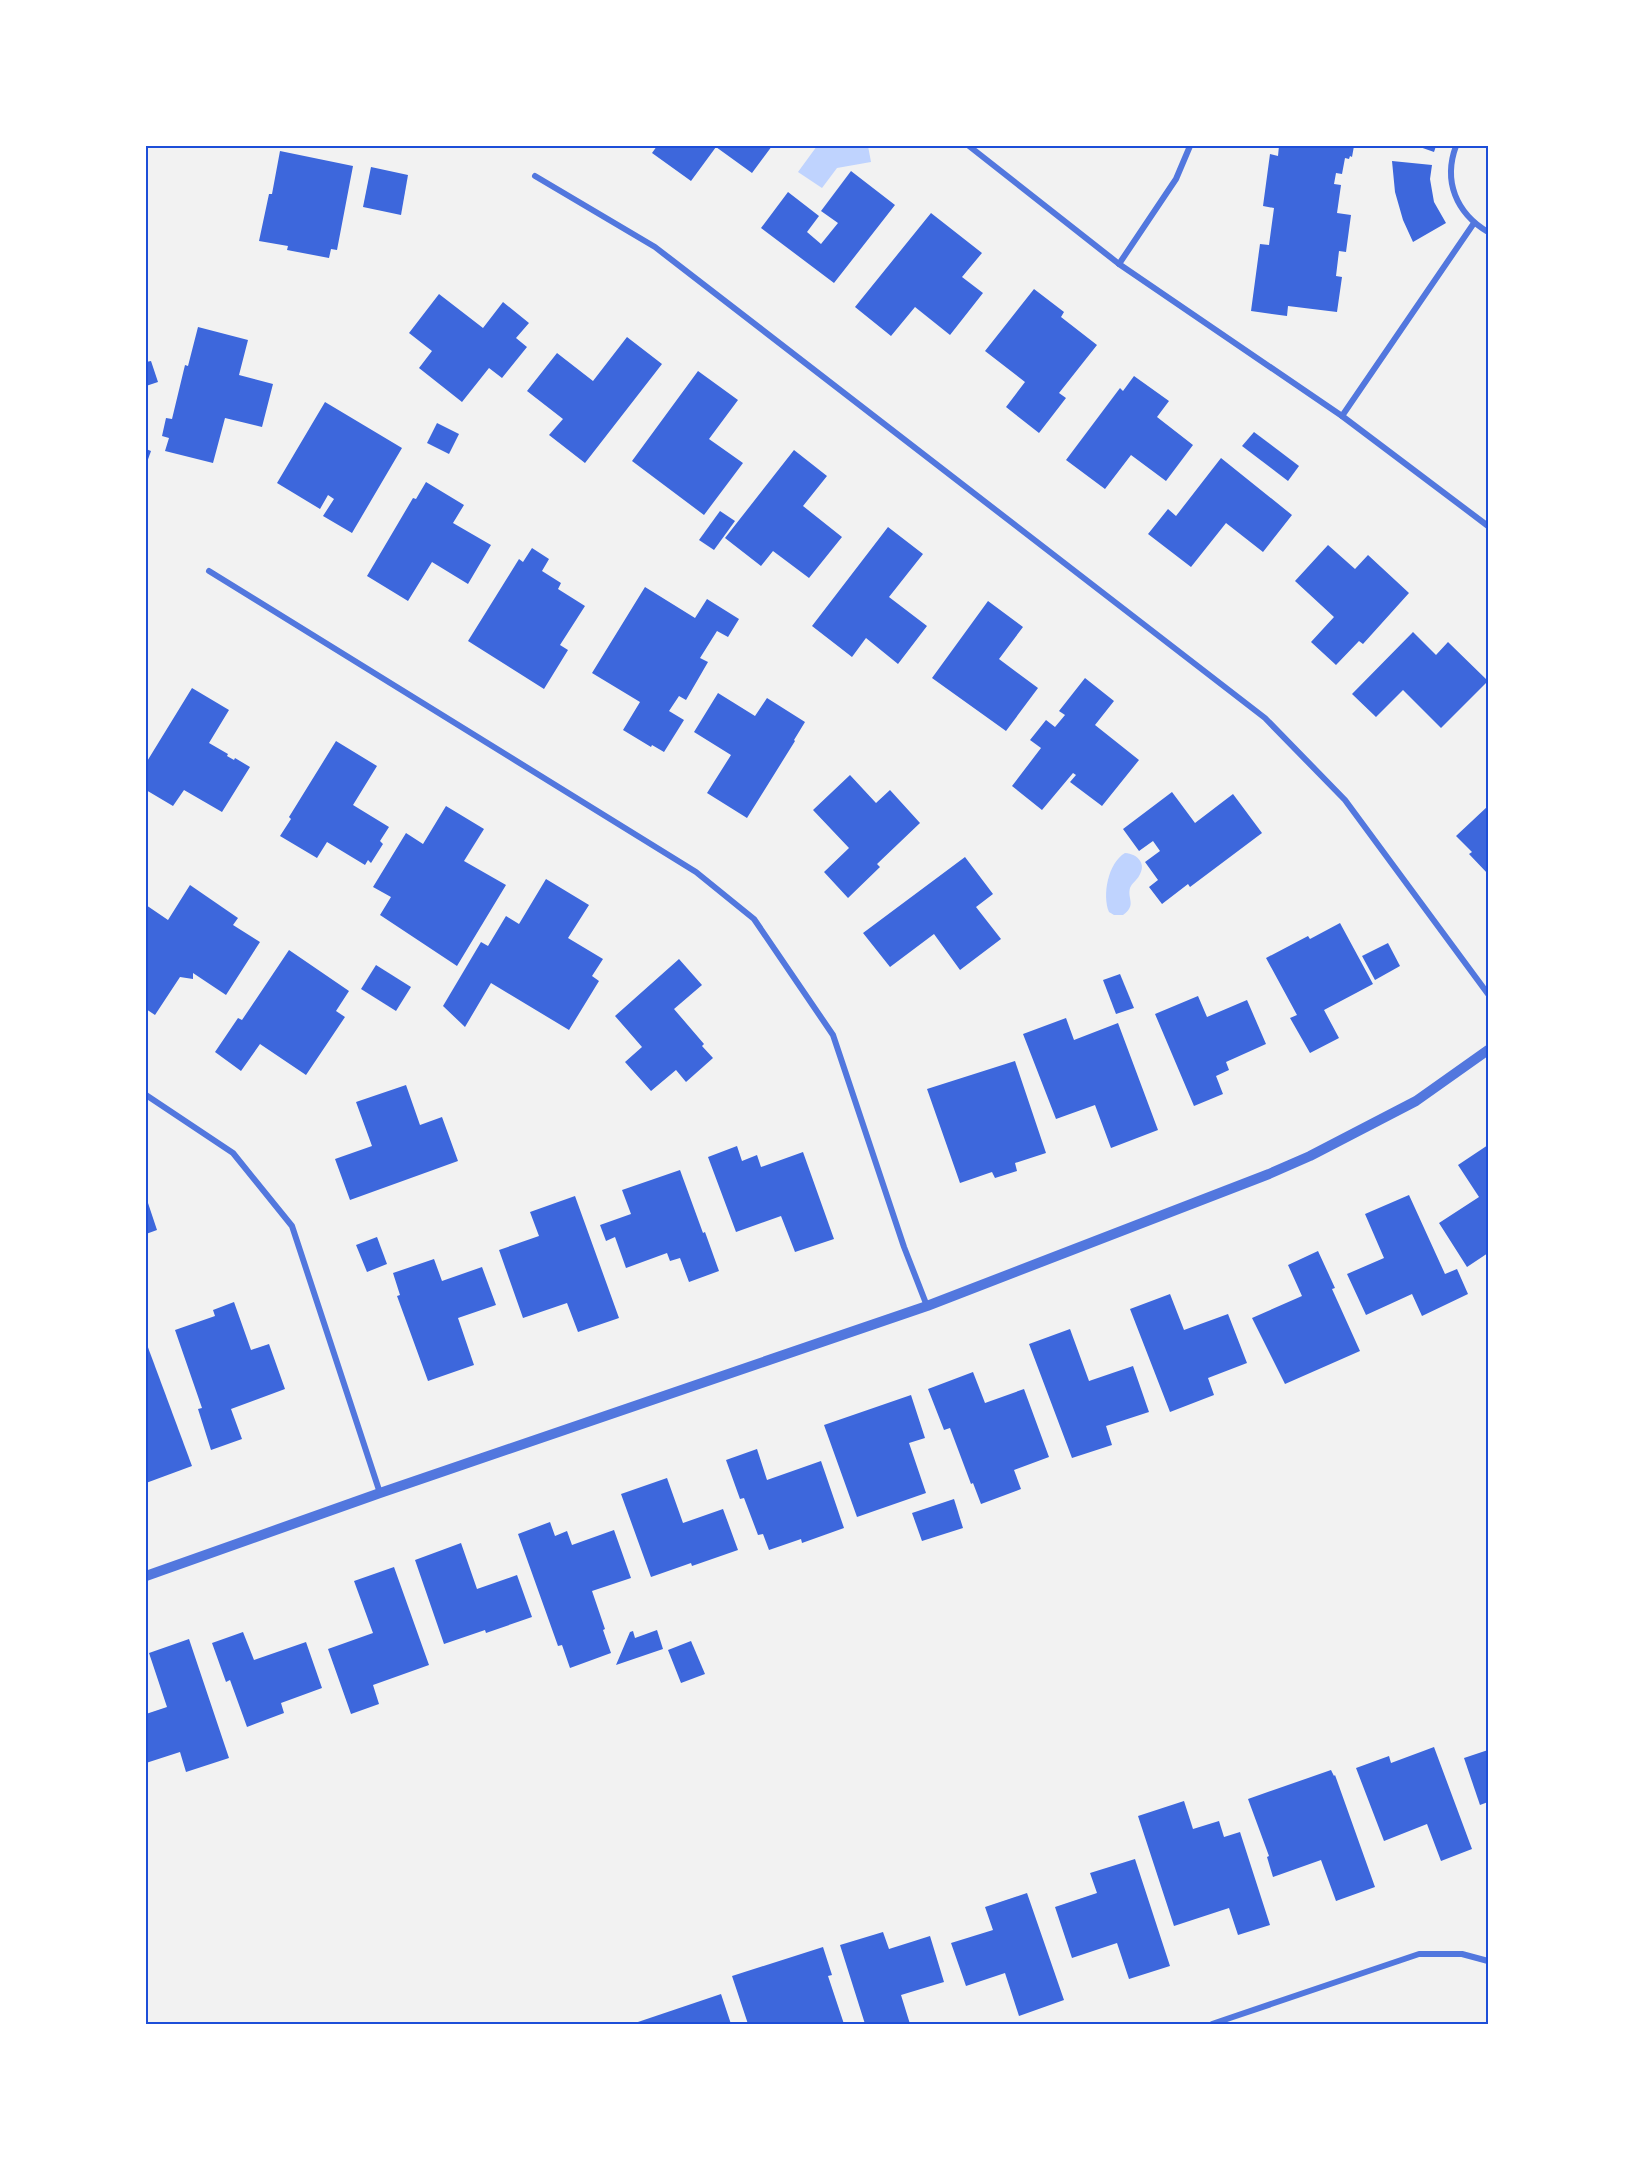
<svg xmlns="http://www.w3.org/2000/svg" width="1634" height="2170" font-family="'Work Sans',sans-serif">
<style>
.water{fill:#bfd3fe}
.building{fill:#3d67dc}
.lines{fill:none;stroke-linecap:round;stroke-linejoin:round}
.minor{stroke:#5277de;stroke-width:6}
.tertiary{stroke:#5277de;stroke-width:10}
.neatline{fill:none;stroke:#1d4ed8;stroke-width:2}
</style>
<rect width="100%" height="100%" fill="#f2f2f2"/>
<g class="water">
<path d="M 817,146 L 868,146 L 871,162 L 837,168 L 822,188 L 798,172 Z"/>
<path d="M 1125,853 C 1138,854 1147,864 1139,876 C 1137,880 1132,883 1130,888 C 1127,899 1137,905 1123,915 L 1114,915 L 1109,912 C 1102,895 1108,863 1125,853 Z"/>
</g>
<g class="building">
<path d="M 657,146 L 772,146 L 752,173 L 716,147 L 691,181 L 652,153 Z"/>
<path d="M 1279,146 L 1354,146 L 1352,157 L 1350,156 L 1349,159 L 1345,158 L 1342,174 L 1336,173 L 1334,184 L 1341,185 L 1337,213 L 1351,215 L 1346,252 L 1339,251 L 1336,276 L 1342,277 L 1337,312 L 1288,306 L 1287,316 L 1251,311 L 1260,244 L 1269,245 L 1274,208 L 1263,206 L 1270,154 L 1278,156 Z"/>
<path d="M 1417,146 L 1436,146 L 1434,152 Z"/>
<path d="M 280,151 L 353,166 L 337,250 L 331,249 L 329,258 L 287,250 L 288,246 L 259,241 L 269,194 L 272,194 Z"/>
<path d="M 1392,161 L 1432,165 L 1430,179 L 1434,202 L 1446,223 L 1413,242 L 1403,220 L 1395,192 Z"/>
<path d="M 371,167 L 408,175 L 401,215 L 363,207 Z"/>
<path d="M 851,171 L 895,205 L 834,283 L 761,228 L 788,192 L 819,216 L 807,232 L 821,244 L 838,223 L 821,211 Z"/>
<path d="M 931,213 L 982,253 L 962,277 L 983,293 L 950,335 L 915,307 L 891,336 L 855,307 Z"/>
<path d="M 1034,289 L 1064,312 L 1061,317 L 1097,345 L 1059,393 L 1066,398 L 1039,433 L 1006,407 L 1025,382 L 985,351 Z"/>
<path d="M 439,294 L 483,328 L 503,302 L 529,323 L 516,338 L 527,347 L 502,378 L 489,368 L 462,402 L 419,368 L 432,351 L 409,333 Z"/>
<path d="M 198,327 L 248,340 L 239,375 L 273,384 L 262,427 L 225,418 L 213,463 L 165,451 L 169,438 L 162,436 L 166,418 L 172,419 L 185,365 L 188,366 Z"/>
<path d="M 627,337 L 662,364 L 585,463 L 549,435 L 563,419 L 527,391 L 557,353 L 593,381 Z"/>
<path d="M 151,361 L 158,382 L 146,386 L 146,362 Z"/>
<path d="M 698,371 L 738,400 L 709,439 L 743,463 L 704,515 L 632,461 Z"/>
<path d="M 1134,376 L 1169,401 L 1157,417 L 1193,445 L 1166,481 L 1131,455 L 1105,489 L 1066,460 L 1120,388 L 1123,391 Z"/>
<path d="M 325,402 L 402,448 L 352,533 L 323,516 L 334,499 L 328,495 L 320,509 L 277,483 Z"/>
<path d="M 437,423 L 459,434 L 449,454 L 427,443 Z"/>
<path d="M 1254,432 L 1299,466 L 1288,481 L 1242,446 Z"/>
<path d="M 146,449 L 151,451 L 146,465 Z"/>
<path d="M 794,450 L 827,476 L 803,506 L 842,537 L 809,578 L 773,551 L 761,566 L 725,538 Z"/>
<path d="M 1221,458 L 1292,515 L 1263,552 L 1226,523 L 1191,567 L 1148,534 L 1168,509 L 1176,516 Z"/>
<path d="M 426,482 L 464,505 L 453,523 L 491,545 L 468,584 L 432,562 L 408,601 L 367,576 L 413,498 L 416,499 Z"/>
<path d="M 720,511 L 735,521 L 714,550 L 699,540 Z"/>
<path d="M 888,527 L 923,554 L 889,597 L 927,626 L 898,664 L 866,638 L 852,657 L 812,626 Z"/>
<path d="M 1328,545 L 1355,569 L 1368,555 L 1409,593 L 1363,644 L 1359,641 L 1336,665 L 1311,642 L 1334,617 L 1295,581 Z"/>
<path d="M 532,548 L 549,559 L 542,571 L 561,583 L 558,589 L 585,606 L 560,645 L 568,650 L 544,689 L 468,641 L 519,559 L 523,562 Z"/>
<path d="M 645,587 L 695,618 L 707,599 L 739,619 L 728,637 L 717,631 L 700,658 L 708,662 L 686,700 L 679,696 L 669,711 L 684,720 L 664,752 L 652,745 L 651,747 L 623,730 L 640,702 L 592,673 Z"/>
<path d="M 988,601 L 1023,627 L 999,659 L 1038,688 L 1006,731 L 932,678 Z"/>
<path d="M 1413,632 L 1436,655 L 1448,642 L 1488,681 L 1441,728 L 1403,690 L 1376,717 L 1352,694 Z"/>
<path d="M 1085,678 L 1114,701 L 1095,725 L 1139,760 L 1102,806 L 1070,782 L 1076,775 L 1073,773 L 1042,810 L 1012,786 L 1041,748 L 1030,740 L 1046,720 L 1055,727 L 1065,715 L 1059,711 Z"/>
<path d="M 192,688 L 229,710 L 209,743 L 228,754 L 227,756 L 234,760 L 235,758 L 250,767 L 222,812 L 184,790 L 173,806 L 146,790 L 146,763 Z"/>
<path d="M 718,693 L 755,716 L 767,698 L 805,722 L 794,740 L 795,741 L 747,818 L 707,793 L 731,755 L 694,732 Z"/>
<path d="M 336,741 L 377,766 L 353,805 L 389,827 L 380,841 L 383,844 L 371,863 L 368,860 L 365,865 L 327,842 L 317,858 L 280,836 L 291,819 L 289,817 Z"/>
<path d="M 850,775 L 876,803 L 890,790 L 920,823 L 877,864 L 880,867 L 848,898 L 824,872 L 849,848 L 813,810 Z"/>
<path d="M 1172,792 L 1195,823 L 1233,794 L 1262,833 L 1190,887 L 1188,884 L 1162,904 L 1149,887 L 1158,880 L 1145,862 L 1160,851 L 1153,841 L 1139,851 L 1123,829 Z"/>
<path d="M 446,806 L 484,829 L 464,861 L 506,885 L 457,966 L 380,915 L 391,897 L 373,887 L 406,833 L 423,844 Z"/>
<path d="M 1488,806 L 1488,874 L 1469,854 L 1472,852 L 1456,836 Z"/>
<path d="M 965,857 L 993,894 L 976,907 L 1001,939 L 960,970 L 934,934 L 890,967 L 863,933 Z"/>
<path d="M 546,879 L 589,905 L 568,938 L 603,959 L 592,976 L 599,981 L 569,1030 L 491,983 L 465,1027 L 443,1006 L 481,942 L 488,946 L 506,916 L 519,924 Z"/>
<path d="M 190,885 L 238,918 L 233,925 L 260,942 L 226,995 L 193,973 L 193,979 L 180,977 L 155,1015 L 146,1009 L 146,905 L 168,920 Z"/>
<path d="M 1340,923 L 1373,984 L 1324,1010 L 1339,1038 L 1310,1053 L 1290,1018 L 1297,1015 L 1266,958 L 1308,936 L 1310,939 Z"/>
<path d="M 1388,943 L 1400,966 L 1375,980 L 1362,956 Z"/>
<path d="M 289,950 L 349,991 L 336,1011 L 345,1017 L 306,1075 L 260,1044 L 241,1071 L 215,1052 L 238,1018 L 242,1020 Z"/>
<path d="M 679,959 L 702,985 L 674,1009 L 704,1044 L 702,1046 L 713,1058 L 686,1082 L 676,1070 L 651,1091 L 625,1062 L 642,1047 L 615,1016 Z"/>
<path d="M 376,965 L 411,987 L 396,1011 L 361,989 Z"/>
<path d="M 1120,974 L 1134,1008 L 1116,1014 L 1103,980 Z"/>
<path d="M 1198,996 L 1207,1017 L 1247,1000 L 1266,1044 L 1226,1062 L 1229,1070 L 1216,1076 L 1223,1094 L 1194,1106 L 1155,1014 Z"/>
<path d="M 1066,1018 L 1074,1040 L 1118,1023 L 1158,1130 L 1111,1148 L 1095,1105 L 1056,1119 L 1023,1034 Z"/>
<path d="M 1015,1061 L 1046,1153 L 1015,1163 L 1017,1171 L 995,1178 L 992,1172 L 960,1183 L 927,1089 Z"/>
<path d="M 406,1085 L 420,1125 L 442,1117 L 458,1161 L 350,1200 L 335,1159 L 372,1146 L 356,1102 Z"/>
<path d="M 1488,1145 L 1488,1253 L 1467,1267 L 1439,1223 L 1479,1197 L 1458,1165 Z"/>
<path d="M 737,1146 L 742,1161 L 757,1155 L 761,1167 L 803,1152 L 834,1239 L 795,1252 L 781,1216 L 736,1232 L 708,1157 Z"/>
<path d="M 680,1170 L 703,1233 L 705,1232 L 719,1271 L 689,1282 L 680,1258 L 670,1261 L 667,1253 L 626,1268 L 615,1237 L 606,1241 L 600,1225 L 631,1214 L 622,1190 Z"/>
<path d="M 1409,1195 L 1445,1274 L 1457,1269 L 1468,1294 L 1422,1316 L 1412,1294 L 1366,1315 L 1347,1274 L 1384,1258 L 1365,1214 Z"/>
<path d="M 575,1196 L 619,1318 L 578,1332 L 567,1303 L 523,1318 L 499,1250 L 539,1236 L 530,1212 Z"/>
<path d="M 146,1197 L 157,1230 L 146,1234 Z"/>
<path d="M 377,1237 L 387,1264 L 367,1272 L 356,1245 Z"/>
<path d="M 1318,1251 L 1335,1288 L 1332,1289 L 1360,1351 L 1285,1384 L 1252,1318 L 1302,1296 L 1288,1265 Z"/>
<path d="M 434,1259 L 442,1281 L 482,1267 L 496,1305 L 458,1318 L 474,1365 L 428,1381 L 397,1296 L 400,1295 L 393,1273 Z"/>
<path d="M 1170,1294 L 1184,1330 L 1228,1314 L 1247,1363 L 1208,1378 L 1214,1395 L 1170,1412 L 1130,1309 Z"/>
<path d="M 234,1302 L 251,1350 L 269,1344 L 285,1389 L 231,1409 L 242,1439 L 211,1450 L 198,1409 L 202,1408 L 175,1330 L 215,1316 L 213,1310 Z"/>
<path d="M 1070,1329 L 1089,1381 L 1133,1366 L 1149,1412 L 1106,1426 L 1112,1445 L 1072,1458 L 1029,1344 Z"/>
<path d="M 146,1342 L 192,1466 L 146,1483 Z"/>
<path d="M 973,1372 L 985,1403 L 1024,1389 L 1049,1457 L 1014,1470 L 1021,1489 L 981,1504 L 973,1483 L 971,1484 L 950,1428 L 944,1430 L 928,1389 Z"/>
<path d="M 911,1395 L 925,1438 L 909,1443 L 926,1493 L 857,1517 L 824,1425 Z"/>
<path d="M 757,1449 L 767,1480 L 821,1461 L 844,1528 L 802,1543 L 801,1539 L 769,1550 L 763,1534 L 758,1535 L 744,1498 L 740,1499 L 726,1460 Z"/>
<path d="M 667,1478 L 683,1523 L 723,1509 L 738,1550 L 692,1566 L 691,1563 L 651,1577 L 621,1494 Z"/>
<path d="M 954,1499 L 963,1528 L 922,1541 L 912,1513 Z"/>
<path d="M 550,1522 L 555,1536 L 567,1531 L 572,1545 L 614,1530 L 631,1578 L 592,1591 L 605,1629 L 603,1630 L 611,1653 L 570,1668 L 562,1645 L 558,1646 L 518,1534 Z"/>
<path d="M 461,1543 L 477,1589 L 517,1575 L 532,1617 L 486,1633 L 485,1630 L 444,1644 L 415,1560 Z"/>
<path d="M 394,1567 L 429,1665 L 373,1685 L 379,1704 L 351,1714 L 328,1649 L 373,1633 L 354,1581 Z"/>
<path d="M 657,1630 L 663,1649 L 616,1665 L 630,1632 L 633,1631 L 635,1638 Z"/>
<path d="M 243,1632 L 254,1660 L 306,1642 L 322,1688 L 281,1703 L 284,1713 L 247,1727 L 230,1680 L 226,1682 L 212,1643 Z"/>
<path d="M 189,1639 L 229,1758 L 186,1772 L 180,1752 L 146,1763 L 146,1714 L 167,1707 L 149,1653 Z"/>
<path d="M 691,1641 L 705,1674 L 681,1683 L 668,1650 Z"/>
<path d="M 1434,1747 L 1472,1849 L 1441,1861 L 1427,1824 L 1384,1841 L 1356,1768 L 1389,1756 L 1391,1763 Z"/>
<path d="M 1488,1750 L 1488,1802 L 1480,1805 L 1464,1758 Z"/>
<path d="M 1331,1770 L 1334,1776 L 1335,1775 L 1375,1887 L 1336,1901 L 1321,1860 L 1273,1877 L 1267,1857 L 1269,1856 L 1248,1799 Z"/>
<path d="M 1184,1801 L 1193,1829 L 1219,1821 L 1224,1837 L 1240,1832 L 1270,1925 L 1238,1935 L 1229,1908 L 1174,1926 L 1138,1816 Z"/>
<path d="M 1135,1859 L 1170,1966 L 1129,1979 L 1117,1943 L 1072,1958 L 1055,1907 L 1097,1893 L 1090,1873 Z"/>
<path d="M 1027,1893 L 1064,2000 L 1019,2016 L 1005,1973 L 966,1986 L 951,1943 L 993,1930 L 985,1907 Z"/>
<path d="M 883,1932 L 889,1949 L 930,1936 L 944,1982 L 901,1995 L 910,2024 L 865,2024 L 840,1945 Z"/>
<path d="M 823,1947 L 832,1975 L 828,1976 L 844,2024 L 748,2024 L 732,1976 Z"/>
<path d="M 721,1994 L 731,2024 L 632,2024 Z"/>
</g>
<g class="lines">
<g class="minor">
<path d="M 969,146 L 1119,264 L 1342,416 L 1488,526"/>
<path d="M 1456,146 C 1443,181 1456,213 1488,232"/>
<path d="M 535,176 L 655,247 L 1265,718 L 1345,800 L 1488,994"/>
<path d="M 1119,264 L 1176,179 L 1190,146"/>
<path d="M 1342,416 L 1474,223"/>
<path d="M 209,571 L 696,872 L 754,919 L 833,1035 L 904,1247 L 927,1306"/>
<path d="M 146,1095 L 233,1153 L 292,1226 L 380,1493"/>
<path d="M 1212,2024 L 1419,1954 L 1462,1954 L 1488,1961"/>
</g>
<path class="tertiary" d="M 146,1576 L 380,1493 L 927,1306 L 1269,1174 L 1310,1156 L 1416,1101 L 1488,1050"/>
</g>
<rect width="1634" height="2170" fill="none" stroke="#ffffff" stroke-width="294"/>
<rect x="147" y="147" width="1340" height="1876" class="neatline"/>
</svg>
